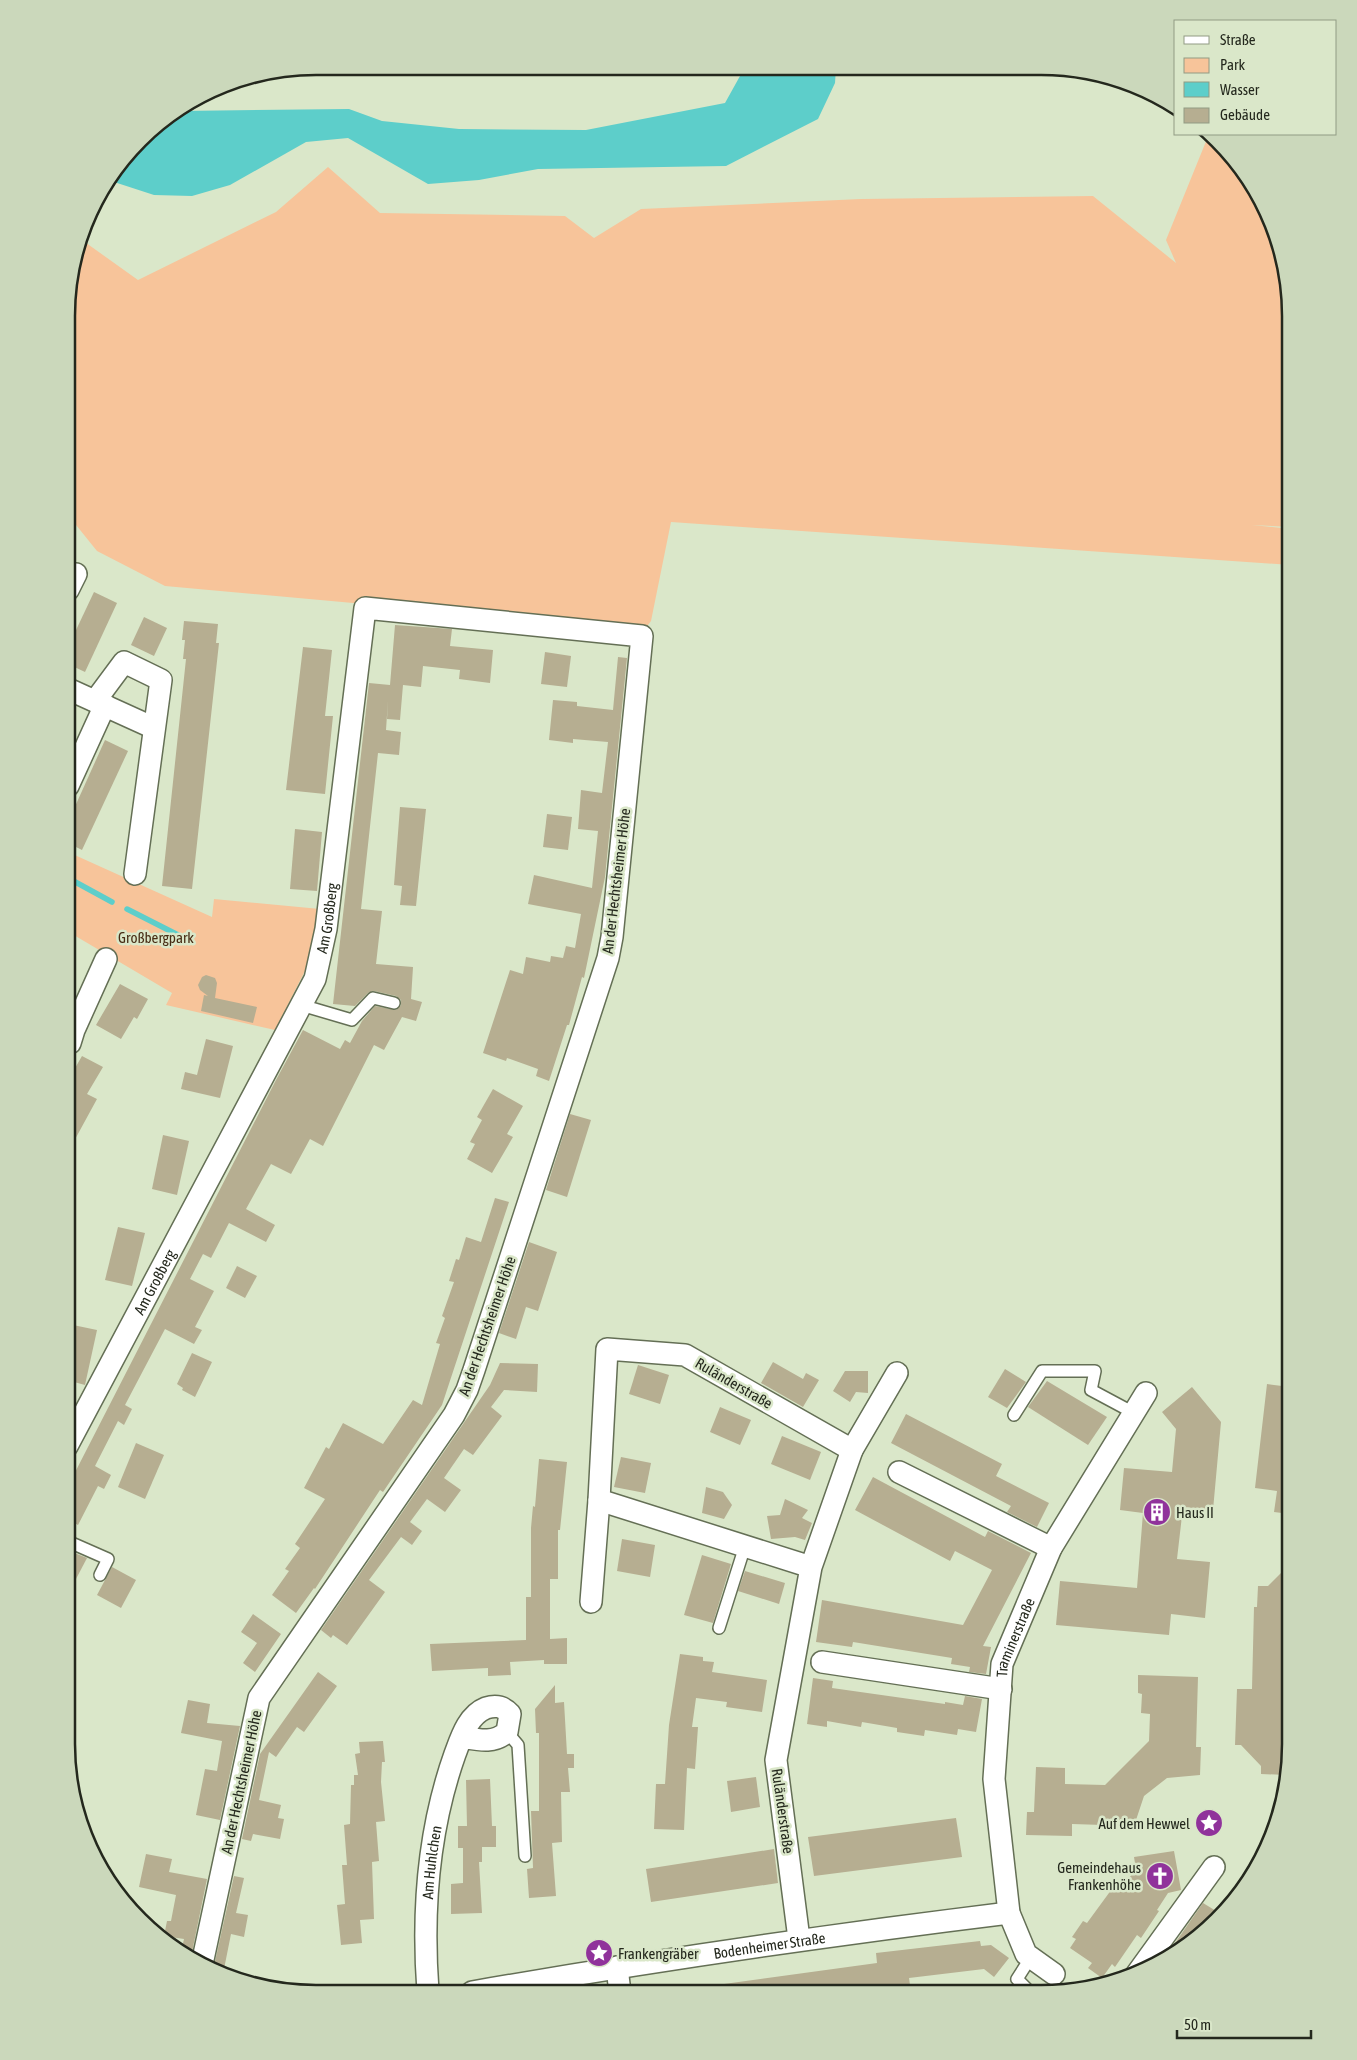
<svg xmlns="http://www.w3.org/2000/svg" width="1357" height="2060" font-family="'Asap Condensed',sans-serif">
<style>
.green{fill:#f7c49a}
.water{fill:#5dceca}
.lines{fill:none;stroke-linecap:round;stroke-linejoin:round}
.stream{stroke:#5dceca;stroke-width:5.5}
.building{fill:#b6ae91}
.lane-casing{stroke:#646f55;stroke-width:14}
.street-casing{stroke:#646f55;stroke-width:24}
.lane{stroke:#fff;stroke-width:11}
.street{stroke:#fff;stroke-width:21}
.labels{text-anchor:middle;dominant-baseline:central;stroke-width:5;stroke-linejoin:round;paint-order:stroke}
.street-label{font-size:15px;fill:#24281d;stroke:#dae7c9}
.park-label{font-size:15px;fill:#472c14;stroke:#dae7c9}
.poi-label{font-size:15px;fill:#24281d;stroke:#dae7c9;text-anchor:start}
.rim{fill:none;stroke:#24281d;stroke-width:2.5}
</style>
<rect width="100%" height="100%" fill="#dae7c9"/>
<g class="green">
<path d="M 1209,134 L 1239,164 L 1272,220 L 1291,316 L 1291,527 L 1252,525 L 1291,529 L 1291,565 L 671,522 L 651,621 L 648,625 L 640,629 L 165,586 L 97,551 L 68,515 L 68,284 L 82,240 L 138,280 L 276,212 L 328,167 L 380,213 L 565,216 L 594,238 L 641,209 L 861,199 L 1093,196 L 1176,263 L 1166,240 Z"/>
<path d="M 68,852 L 212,917 L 214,899 L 320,909 L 311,959 L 275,1030 L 166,1005 L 172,993 L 67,931 Z"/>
</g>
<path class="water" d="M 745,67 L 836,68 L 835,83 L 818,119 L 726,166 L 538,169 L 479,180 L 428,184 L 348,138 L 306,142 L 230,185 L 192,196 L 154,195 L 111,181 L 151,129 L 180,111 L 349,109 L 382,121 L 459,129 L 586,130 L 725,103 Z"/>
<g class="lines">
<g class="stream">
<path d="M 68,878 L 112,902"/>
<path d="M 127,909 L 188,940"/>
</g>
</g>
<g class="building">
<path d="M 94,592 L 117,603 L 85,672 L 68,664 L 68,647 Z"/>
<path d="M 144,617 L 167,628 L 154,656 L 131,645 Z"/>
<path d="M 184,621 L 218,624 L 216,643 L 219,643 L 192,889 L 162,886 L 186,659 L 183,659 L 185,640 L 182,640 Z"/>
<path d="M 395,625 L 452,629 L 450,646 L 493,650 L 490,683 L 459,679 L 460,670 L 423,666 L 421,687 L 403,685 L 400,720 L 387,719 L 388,700 L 386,730 L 401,732 L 399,755 L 378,753 L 361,909 L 382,911 L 376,964 L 413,967 L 411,999 L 422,1002 L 416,1021 L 402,1017 L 384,1050 L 374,1045 L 323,1146 L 310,1139 L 291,1174 L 271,1164 L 246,1209 L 275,1225 L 266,1242 L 229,1223 L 211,1258 L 203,1254 L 190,1279 L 214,1291 L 195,1327 L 202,1330 L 194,1344 L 165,1329 L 125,1405 L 132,1409 L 124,1425 L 118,1421 L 95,1466 L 111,1475 L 104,1489 L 98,1486 L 78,1525 L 67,1519 L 67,1488 L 276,1080 L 303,1030 L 340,1049 L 345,1040 L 350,1043 L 362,1021 L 375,1006 L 396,1010 L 401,1005 L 401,1000 L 396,996 L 374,991 L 368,993 L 355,1006 L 333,1004 L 369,683 L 390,685 Z"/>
<path d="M 303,647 L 332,650 L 325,716 L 333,716 L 325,794 L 286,790 Z"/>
<path d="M 545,652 L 571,656 L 567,687 L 541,684 Z"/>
<path d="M 618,657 L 627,658 L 605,877 L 584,978 L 582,977 L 569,1025 L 567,1025 L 549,1081 L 536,1076 L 538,1069 L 507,1058 L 506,1061 L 483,1053 L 510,970 L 523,974 L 526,957 L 550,962 L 551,956 L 563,958 L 566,946 L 575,948 L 581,914 L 528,904 L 534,875 L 592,888 L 598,831 L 578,829 L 581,790 L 602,793 L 608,742 L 573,739 L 573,743 L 549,740 L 553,700 L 577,702 L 577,706 L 613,710 Z"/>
<path d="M 105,740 L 128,751 L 82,850 L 68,843 L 68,822 Z"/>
<path d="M 400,807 L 426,809 L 416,906 L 400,905 L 402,886 L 394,885 Z"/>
<path d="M 547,814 L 572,817 L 568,850 L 543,847 Z"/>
<path d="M 295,829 L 322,832 L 317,891 L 290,889 Z"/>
<path d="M 206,975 L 215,978 L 217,983 L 215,998 L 257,1007 L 253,1023 L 201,1011 L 204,995 L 208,996 L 200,990 L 198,985 L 202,977 Z"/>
<path d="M 120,984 L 148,999 L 137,1019 L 134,1017 L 121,1039 L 96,1025 Z"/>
<path d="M 206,1039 L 233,1046 L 220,1098 L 181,1089 L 185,1072 L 197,1075 Z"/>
<path d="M 82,1056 L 103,1067 L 87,1094 L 97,1099 L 67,1154 L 67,1082 Z"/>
<path d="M 493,1089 L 523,1106 L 507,1134 L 513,1137 L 492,1173 L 467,1159 L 475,1144 L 470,1142 L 482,1120 L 477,1117 Z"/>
<path d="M 570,1114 L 591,1120 L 567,1197 L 546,1190 Z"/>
<path d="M 163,1135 L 189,1141 L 177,1195 L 152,1189 Z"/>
<path d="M 495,1198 L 509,1202 L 442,1405 L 383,1492 L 380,1490 L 315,1589 L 314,1588 L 296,1613 L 272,1595 L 289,1571 L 285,1569 L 300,1548 L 295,1544 L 325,1499 L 304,1488 L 326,1447 L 329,1449 L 343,1423 L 383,1444 L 413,1400 L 422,1405 L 440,1344 L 436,1343 L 445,1318 L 442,1316 L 454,1282 L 449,1281 L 456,1259 L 459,1260 L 466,1237 L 481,1242 Z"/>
<path d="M 118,1227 L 145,1233 L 132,1286 L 105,1280 Z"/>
<path d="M 529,1242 L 557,1252 L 538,1311 L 526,1307 L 516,1339 L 499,1333 Z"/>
<path d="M 237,1266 L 257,1276 L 245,1298 L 226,1288 Z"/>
<path d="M 73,1325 L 97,1330 L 85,1385 L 67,1380 L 67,1352 Z"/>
<path d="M 192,1353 L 212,1362 L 195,1397 L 182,1390 L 183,1388 L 177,1384 Z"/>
<path d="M 773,1362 L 803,1379 L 806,1373 L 819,1380 L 803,1407 L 761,1383 Z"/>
<path d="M 500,1363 L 538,1364 L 537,1392 L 504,1390 L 491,1407 L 502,1416 L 473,1455 L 464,1449 L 444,1478 L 461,1490 L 445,1512 L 427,1499 L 410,1522 L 422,1531 L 412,1545 L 401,1537 L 369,1580 L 385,1592 L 347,1645 L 333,1635 L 331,1638 L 321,1630 L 490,1385 Z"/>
<path d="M 638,1365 L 669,1375 L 660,1404 L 629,1394 Z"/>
<path d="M 1005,1369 L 1026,1382 L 1007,1408 L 988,1397 Z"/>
<path d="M 845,1371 L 868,1371 L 868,1393 L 856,1392 L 850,1402 L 833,1391 Z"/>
<path d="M 1047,1381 L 1107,1417 L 1088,1445 L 1028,1407 Z"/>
<path d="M 1267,1384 L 1290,1387 L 1290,1514 L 1274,1512 L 1277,1491 L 1255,1488 Z"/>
<path d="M 1192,1387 L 1221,1422 L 1213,1510 L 1183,1507 L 1177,1559 L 1210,1562 L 1205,1618 L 1171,1614 L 1169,1635 L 1056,1625 L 1060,1581 L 1137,1588 L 1143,1513 L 1120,1510 L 1124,1468 L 1172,1472 L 1176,1429 L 1162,1412 Z"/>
<path d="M 720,1407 L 751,1420 L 740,1445 L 710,1432 Z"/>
<path d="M 906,1414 L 1002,1464 L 996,1476 L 1049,1503 L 1037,1527 L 1007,1512 L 1011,1506 L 891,1443 Z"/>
<path d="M 782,1436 L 821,1452 L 810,1480 L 771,1464 Z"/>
<path d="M 136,1443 L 164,1455 L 145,1499 L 118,1487 Z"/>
<path d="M 621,1457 L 651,1463 L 645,1493 L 614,1487 Z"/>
<path d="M 539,1459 L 567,1462 L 560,1530 L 558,1530 L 558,1579 L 550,1579 L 550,1639 L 567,1638 L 567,1664 L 544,1664 L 544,1660 L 510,1662 L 511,1675 L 488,1676 L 488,1668 L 432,1671 L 430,1644 L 526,1640 L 526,1597 L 531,1597 L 531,1528 L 533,1506 L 535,1507 Z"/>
<path d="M 873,1477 L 985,1537 L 988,1531 L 1031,1553 L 983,1646 L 991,1647 L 986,1674 L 969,1672 L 970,1667 L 951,1664 L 952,1658 L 853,1642 L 852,1647 L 816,1642 L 822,1600 L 963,1625 L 992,1570 L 955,1551 L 950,1561 L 855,1510 Z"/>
<path d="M 706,1487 L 723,1492 L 732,1505 L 724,1519 L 702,1513 Z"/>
<path d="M 785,1499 L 808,1510 L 802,1518 L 812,1523 L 805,1540 L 795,1537 L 771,1539 L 767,1516 L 780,1515 Z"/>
<path d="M 622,1539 L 655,1545 L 650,1577 L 617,1571 Z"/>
<path d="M 72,1552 L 87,1558 L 66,1598 L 67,1564 Z"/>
<path d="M 702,1555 L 731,1564 L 713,1623 L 684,1615 Z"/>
<path d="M 1290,1564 L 1290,1700 L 1285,1700 L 1283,1733 L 1290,1733 L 1290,1760 L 1287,1775 L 1261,1774 L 1261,1766 L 1241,1745 L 1235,1745 L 1237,1689 L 1252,1689 L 1254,1607 L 1257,1607 L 1258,1586 L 1268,1586 Z"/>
<path d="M 112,1567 L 136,1580 L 121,1608 L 97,1595 Z"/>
<path d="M 745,1571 L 785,1583 L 779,1604 L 738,1591 Z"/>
<path d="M 253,1614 L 281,1634 L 255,1672 L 243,1663 L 257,1643 L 241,1632 Z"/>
<path d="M 680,1654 L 703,1657 L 703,1661 L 714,1662 L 712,1672 L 767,1680 L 762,1712 L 726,1707 L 727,1702 L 696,1698 L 692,1727 L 698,1727 L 695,1769 L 687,1768 L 684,1830 L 654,1829 L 656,1784 L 665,1784 L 669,1725 Z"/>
<path d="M 318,1672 L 337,1686 L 304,1732 L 297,1727 L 276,1757 L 269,1752 L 259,1800 L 281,1805 L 278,1818 L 284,1819 L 280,1839 L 253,1834 L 251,1841 L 242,1839 L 260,1754 Z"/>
<path d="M 1138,1675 L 1198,1677 L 1196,1747 L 1201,1747 L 1200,1775 L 1167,1778 L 1144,1796 L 1134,1826 L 1072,1824 L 1072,1836 L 1026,1835 L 1027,1812 L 1034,1812 L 1036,1767 L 1065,1768 L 1065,1784 L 1105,1785 L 1149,1741 L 1150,1714 L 1141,1713 L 1142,1694 L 1138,1693 Z"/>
<path d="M 813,1678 L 833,1681 L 832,1688 L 945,1704 L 945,1702 L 963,1705 L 965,1696 L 982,1699 L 976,1732 L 958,1729 L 957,1735 L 925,1730 L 924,1736 L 897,1732 L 897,1728 L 862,1722 L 861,1727 L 827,1721 L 827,1727 L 807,1724 Z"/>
<path d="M 555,1685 L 555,1703 L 564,1702 L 567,1754 L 574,1754 L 574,1768 L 568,1768 L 570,1792 L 561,1792 L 562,1842 L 552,1843 L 556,1896 L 529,1898 L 527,1869 L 533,1868 L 531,1811 L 539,1811 L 539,1733 L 536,1733 L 535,1709 Z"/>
<path d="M 188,1700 L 210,1704 L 207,1723 L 240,1726 L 220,1820 L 196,1815 L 205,1769 L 217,1771 L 222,1741 L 181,1733 Z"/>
<path d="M 383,1741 L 385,1762 L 382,1762 L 381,1782 L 385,1821 L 376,1822 L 379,1861 L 372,1862 L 374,1919 L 360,1920 L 362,1943 L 341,1945 L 337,1905 L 345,1904 L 342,1865 L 347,1865 L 344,1825 L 350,1824 L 351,1785 L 354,1785 L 354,1775 L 358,1775 L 355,1754 L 360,1753 L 359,1742 Z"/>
<path d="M 756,1777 L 760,1807 L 731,1812 L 727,1781 Z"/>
<path d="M 490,1779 L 492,1826 L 496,1826 L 496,1847 L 482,1847 L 482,1862 L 479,1862 L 482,1913 L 451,1914 L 451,1884 L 463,1883 L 463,1848 L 458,1848 L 458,1826 L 467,1826 L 466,1780 Z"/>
<path d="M 956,1818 L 962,1857 L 814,1876 L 808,1837 Z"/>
<path d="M 774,1849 L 778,1883 L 651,1902 L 646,1869 Z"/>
<path d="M 1174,1851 L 1181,1890 L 1168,1893 L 1157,1910 L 1159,1911 L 1141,1938 L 1137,1935 L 1115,1967 L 1112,1964 L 1102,1978 L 1088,1968 L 1092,1963 L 1070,1948 L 1076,1939 L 1072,1937 L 1083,1921 L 1087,1923 L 1117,1882 L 1123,1886 L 1136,1869 L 1134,1857 Z"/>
<path d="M 146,1854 L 172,1859 L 169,1872 L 207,1879 L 191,1957 L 181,1952 L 184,1939 L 164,1936 L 167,1921 L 171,1921 L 176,1895 L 139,1887 Z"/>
<path d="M 234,1876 L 244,1878 L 236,1913 L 248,1915 L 244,1937 L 231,1934 L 224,1969 L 214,1966 Z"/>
<path d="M 1203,1903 L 1221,1914 L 1205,1932 L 1166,1956 Z"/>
<path d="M 980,1941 L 981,1946 L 991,1945 L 1009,1958 L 994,1977 L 984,1969 L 909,1978 L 910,1985 L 857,1991 L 858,1993 L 725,1993 L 724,1984 L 877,1963 L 876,1953 Z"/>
</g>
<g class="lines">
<g class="lane-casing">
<g id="lane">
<path d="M 301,1005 L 352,1020 L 373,998 L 394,1003"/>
<path d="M 1014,1415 L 1042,1371 L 1095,1371 L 1091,1390 L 1134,1413"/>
<path d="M 67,1541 L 108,1559 L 100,1575"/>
<path d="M 719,1628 L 745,1546"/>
<path d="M 507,1732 L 518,1745 L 525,1856"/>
<path d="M 1025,1994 L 1027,1989 L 1017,1979 L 1031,1957"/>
</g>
</g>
<g class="street-casing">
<g id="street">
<path d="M 68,590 L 76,574"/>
<path d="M 68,689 L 154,728"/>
<path d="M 95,701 L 124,662 L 161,680 L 135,874"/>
<path d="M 68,786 L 105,705"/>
<path d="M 70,1043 L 74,1030 L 106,959"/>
<path id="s1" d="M 67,1446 L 315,979 L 326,929 L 365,608 L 642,636 L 612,937 L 608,958 L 474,1370 L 467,1390 L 454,1415 L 259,1698 L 202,1964"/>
<path d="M 852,1450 L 897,1373"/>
<path d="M 899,1472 L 1051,1548"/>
<path d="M 591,1602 L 599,1500"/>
<path d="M 822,1662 L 1001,1689"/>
<path d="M 799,1939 L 776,1760 L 811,1567 L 852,1450 L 685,1355 L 607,1349 L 599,1500 L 811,1567"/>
<path d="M 617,1967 L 620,1993"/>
<path id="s2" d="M 1054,1974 L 1026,1954 L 1009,1913 L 994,1779 L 1002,1664 L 1051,1548 L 1146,1393"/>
<path d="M 1136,1975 L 1214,1867"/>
<path id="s3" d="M 428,1992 C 422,1912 428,1830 455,1754 C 461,1738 468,1715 486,1708 C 496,1705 503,1706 510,1714 L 507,1732 C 493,1744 479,1740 462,1737"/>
<path id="s4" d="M 472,1992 C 651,1961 829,1935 1009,1913"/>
</g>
</g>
<use href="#lane" class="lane"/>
<use href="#street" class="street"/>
</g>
<defs>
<g id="building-disc" transform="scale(1.4375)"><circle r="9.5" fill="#90329b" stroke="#dae7c9"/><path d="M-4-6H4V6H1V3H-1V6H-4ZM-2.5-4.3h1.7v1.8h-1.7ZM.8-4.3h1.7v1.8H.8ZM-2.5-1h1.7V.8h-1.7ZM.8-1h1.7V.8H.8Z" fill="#fff"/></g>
<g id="sight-disc" transform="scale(1.4375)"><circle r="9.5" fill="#90329b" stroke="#dae7c9"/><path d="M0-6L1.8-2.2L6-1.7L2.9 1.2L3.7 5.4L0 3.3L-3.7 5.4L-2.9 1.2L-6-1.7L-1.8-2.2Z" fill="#fff"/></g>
<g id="church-disc" transform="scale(1.4375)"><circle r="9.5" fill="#90329b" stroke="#dae7c9"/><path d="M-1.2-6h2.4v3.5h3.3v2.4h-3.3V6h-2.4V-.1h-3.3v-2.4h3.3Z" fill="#fff"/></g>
</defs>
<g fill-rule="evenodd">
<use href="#building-disc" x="1157" y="1512"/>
<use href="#sight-disc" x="1209" y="1823"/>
<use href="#church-disc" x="1160" y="1876"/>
<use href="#sight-disc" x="599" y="1953"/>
</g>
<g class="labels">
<g class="street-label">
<text transform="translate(616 881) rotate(-83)">An der Hechtsheimer Höhe</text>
<text stroke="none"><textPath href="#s1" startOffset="591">Am Großberg</textPath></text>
<text stroke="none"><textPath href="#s1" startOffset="186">Am Großberg</textPath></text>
<text transform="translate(487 1326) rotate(-71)">An der Hechtsheimer Höhe</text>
<text transform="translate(734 1383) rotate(30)">Ruländerstraße</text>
<text stroke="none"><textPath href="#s2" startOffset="358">Traminerstraße</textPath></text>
<text transform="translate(241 1782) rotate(-78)">An der Hechtsheimer Höhe</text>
<text transform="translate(783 1811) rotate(82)">Ruländerstraße</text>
<text stroke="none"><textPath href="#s3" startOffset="130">Am Huhlchen</textPath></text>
<text stroke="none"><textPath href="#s4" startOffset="301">Bodenheimer Straße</textPath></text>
</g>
<g class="park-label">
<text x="156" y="937">Großbergpark</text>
</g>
<g class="poi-label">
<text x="1176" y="1512">Haus II</text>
<text x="1190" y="1823" text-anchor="end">Auf dem Hewwel</text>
<text x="1141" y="1867" text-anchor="end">Gemeindehaus<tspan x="1141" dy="17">Frankenhöhe</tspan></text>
<text x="618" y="1953">Frankengräber</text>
</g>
</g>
<path d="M0 0H1357V2060H0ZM316 75H1041A241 241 0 0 1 1282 316V1744A241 241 0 0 1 1041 1985H316A241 241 0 0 1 75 1744V316A241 241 0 0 1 316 75Z" fill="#cbd8bb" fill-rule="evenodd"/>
<path class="rim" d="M316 75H1041A241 241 0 0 1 1282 316V1744A241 241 0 0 1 1041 1985H316A241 241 0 0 1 75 1744V316A241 241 0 0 1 316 75Z"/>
<rect x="1174" y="20" width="162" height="115" fill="#dae7c9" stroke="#919b84"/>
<rect x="1184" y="36" width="25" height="8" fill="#ffffff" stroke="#919b84"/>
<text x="1220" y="45" font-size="15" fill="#24281d">Straße</text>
<rect x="1184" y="58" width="25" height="15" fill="#f7c49a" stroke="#919b84"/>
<text x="1220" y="70" font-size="15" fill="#24281d">Park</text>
<rect x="1184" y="82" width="25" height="15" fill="#5dceca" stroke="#919b84"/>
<text x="1220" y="95" font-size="15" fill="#24281d">Wasser</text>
<rect x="1184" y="108" width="25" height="15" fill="#b6ae91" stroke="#919b84"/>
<text x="1220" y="120" font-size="15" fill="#24281d">Gebäude</text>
<path d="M1177 2030v8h134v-8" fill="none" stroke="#24281d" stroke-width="2.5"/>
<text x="1184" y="2030" font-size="15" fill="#24281d" stroke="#dae7c9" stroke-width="4" paint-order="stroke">50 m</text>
</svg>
